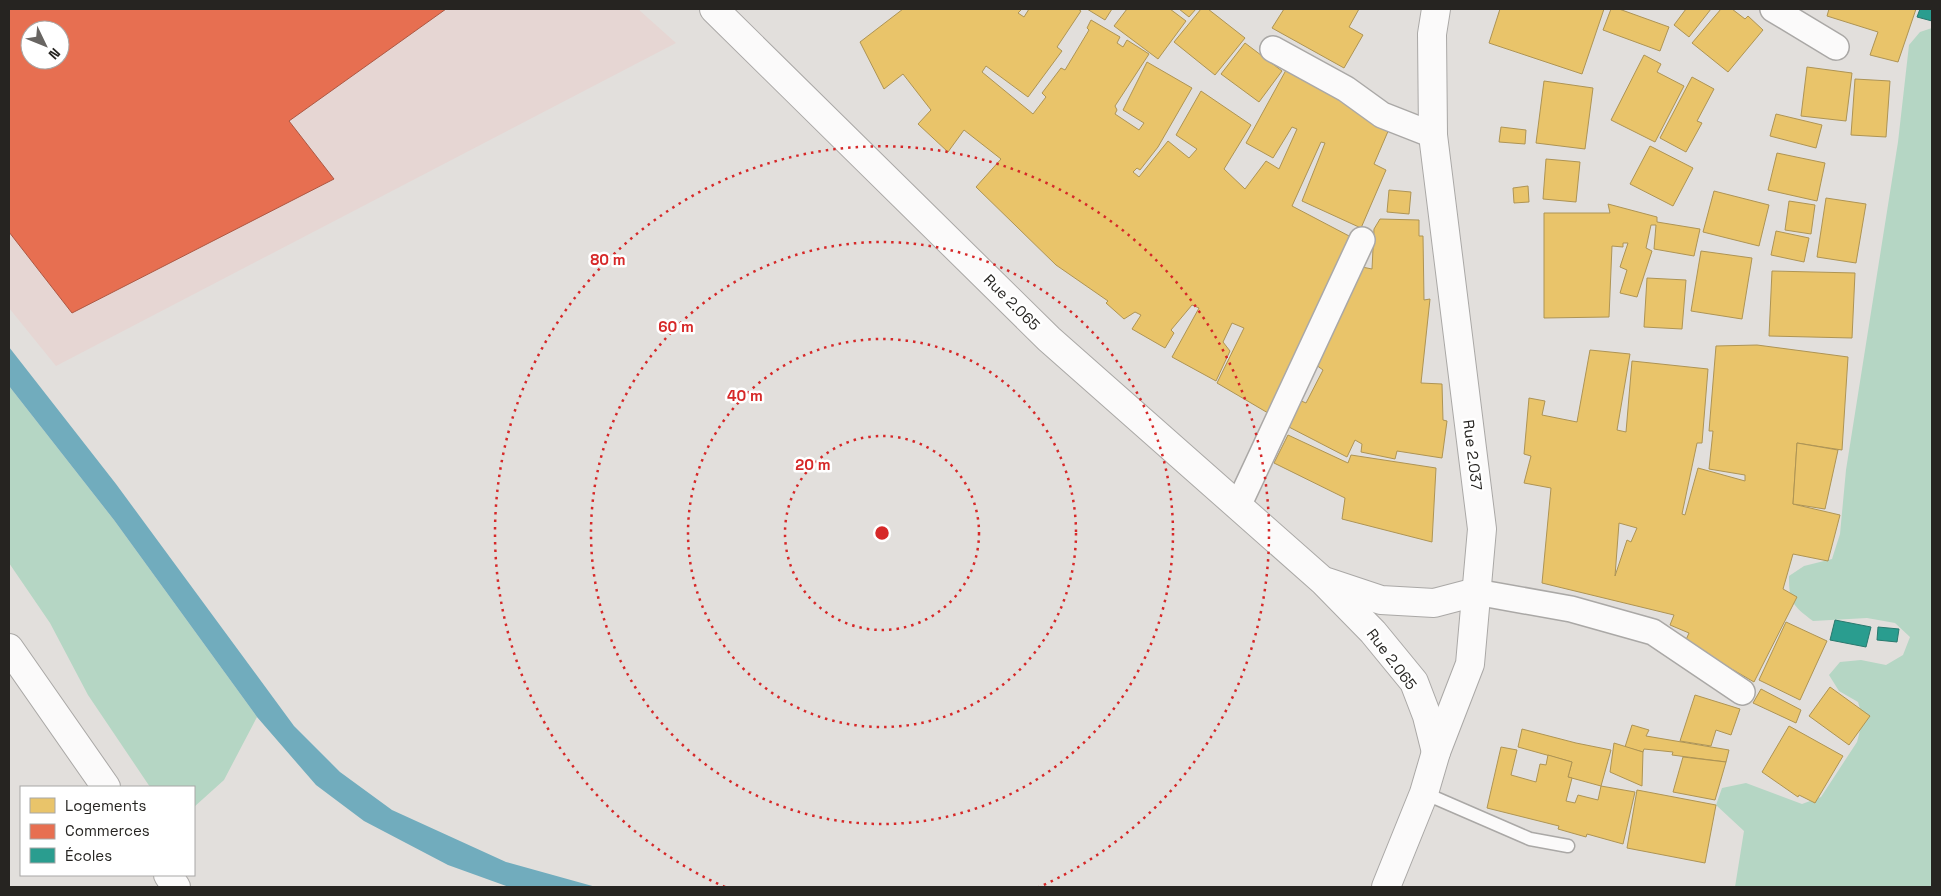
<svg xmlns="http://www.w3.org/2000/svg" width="1941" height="896" font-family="'Space Grotesk',sans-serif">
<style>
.commercial{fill:#e6d6d3;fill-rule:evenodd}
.green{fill:#b5d6c4}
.water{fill:#71acbd}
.homes{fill:#e9c46a;stroke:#ae9454;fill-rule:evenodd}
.shops{fill:#e76f51;stroke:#ad5843;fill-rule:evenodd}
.schools{fill:#2a9d8f;stroke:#29796e}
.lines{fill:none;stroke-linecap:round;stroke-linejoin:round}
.service-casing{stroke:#aaa8a6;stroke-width:15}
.minor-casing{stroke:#aaa8a6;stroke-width:28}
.tertiary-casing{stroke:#aaa8a6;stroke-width:30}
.secondary-casing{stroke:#aaa8a6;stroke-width:30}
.service{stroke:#fbfafa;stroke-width:12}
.minor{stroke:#fbfafa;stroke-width:25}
.tertiary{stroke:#fbfafa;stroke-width:28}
.secondary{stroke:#fbfafa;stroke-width:28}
.ring{fill:none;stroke:#d62828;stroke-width:2.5;stroke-dasharray:2.5 5}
.labels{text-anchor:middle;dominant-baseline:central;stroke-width:5;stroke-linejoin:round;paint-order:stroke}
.street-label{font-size:15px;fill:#262421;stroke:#fff}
.centre{fill:#d62828;stroke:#fff;stroke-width:2.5}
.ring-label{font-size:15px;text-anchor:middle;font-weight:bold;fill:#d62828;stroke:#fff;stroke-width:5;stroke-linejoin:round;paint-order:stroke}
</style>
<rect width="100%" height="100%" fill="#e2dfdc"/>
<path class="commercial" d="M 9,9 L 638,9 L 676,43 L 56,366 L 9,308 ZM 30,30 L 60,30 L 60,60 L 30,60 Z"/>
<g class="green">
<path d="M 1932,28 L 1932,887 L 1735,887 L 1744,831 L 1716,805 L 1722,788 L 1746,783 L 1802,804 L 1821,797 L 1857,742 L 1863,719 L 1858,702 L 1839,691 L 1829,675 L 1840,662 L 1861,660 L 1886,665 L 1903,655 L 1910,637 L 1895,623 L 1867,618 L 1813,621 C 1792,605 1789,602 1789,576 L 1804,566 L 1832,559 L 1840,534 L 1846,470 L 1898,142 L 1909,45 L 1920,32 Z"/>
<path d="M 9,386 L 114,520 L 257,717 L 224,780 L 194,807 L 194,787 L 150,787 L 88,695 L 50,623 L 9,563 Z"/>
</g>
<path class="water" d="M 9,347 L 116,484 L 294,726 L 340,772 L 392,810 L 506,862 L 596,887 L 509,887 L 448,865 L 364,821 L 316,785 L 257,717 L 114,520 L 9,386 Z"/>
<g class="homes">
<path d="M 903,9 L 1022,9 L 1018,13 L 1024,17 L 1029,9 L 1078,9 L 1081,11 L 1057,47 L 1062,51 L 1028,97 L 986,66 L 982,72 L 1033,114 L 1046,97 L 1042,93 L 1061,68 L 1065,70 L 1089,30 L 1087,28 L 1091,20 L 1120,37 L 1117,43 L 1123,47 L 1127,40 L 1149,54 L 1115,106 L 1117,110 L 1115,114 L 1139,130 L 1144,123 L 1123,110 L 1147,62 L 1192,88 L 1158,147 L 1140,170 L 1137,168 L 1133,172 L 1139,177 L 1168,141 L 1189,158 L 1197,149 L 1176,135 L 1201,91 L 1251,125 L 1224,169 L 1245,189 L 1266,161 L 1279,169 L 1297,129 L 1292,127 L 1273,158 L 1246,143 L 1291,61 L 1392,122 L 1374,164 L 1386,170 L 1361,228 L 1302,201 L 1325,143 L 1321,142 L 1292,206 L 1351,237 L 1268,413 L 1217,383 L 1244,328 L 1232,323 L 1223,342 L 1230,351 L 1216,381 L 1172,357 L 1199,308 L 1192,305 L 1171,330 L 1174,333 L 1165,348 L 1132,329 L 1141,315 L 1135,312 L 1124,319 L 1106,303 L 1108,301 L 1056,265 L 976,187 L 1001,159 L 964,130 L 948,152 L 918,124 L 931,110 L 903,74 L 884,89 L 860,42 Z"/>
<path d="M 1087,9 L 1112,9 L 1105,20 Z"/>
<path d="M 1127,9 L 1170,9 L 1186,21 L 1158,59 L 1114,26 Z"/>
<path d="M 1179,9 L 1196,9 L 1189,17 Z"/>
<path d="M 1201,9 L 1208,9 L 1245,38 L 1215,75 L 1174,42 Z"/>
<path d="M 1284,9 L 1359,9 L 1349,27 L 1363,35 L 1344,68 L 1272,28 Z"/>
<path d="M 1500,9 L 1604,9 L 1582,74 L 1489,43 Z"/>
<path d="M 1611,9 L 1619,9 L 1669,27 L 1660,51 L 1603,30 Z"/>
<path d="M 1686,9 L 1711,9 L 1689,37 L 1674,25 Z"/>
<path d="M 1721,9 L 1732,9 L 1745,19 L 1748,16 L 1763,30 L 1728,72 L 1692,43 Z"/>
<path d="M 1829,9 L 1916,9 L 1898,62 L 1870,55 L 1878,32 L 1827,16 Z"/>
<path d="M 1245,43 L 1282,71 L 1259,102 L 1221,74 Z"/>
<path d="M 1644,55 L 1661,64 L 1657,72 L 1684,86 L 1655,142 L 1611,120 Z"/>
<path d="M 1807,67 L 1852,73 L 1846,121 L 1801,116 Z"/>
<path d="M 1692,77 L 1714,89 L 1697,121 L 1702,123 L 1686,152 L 1660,138 Z"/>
<path d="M 1855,79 L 1890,81 L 1886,137 L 1851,135 Z"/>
<path d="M 1544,81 L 1593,88 L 1585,149 L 1536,143 Z"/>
<path d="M 1776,114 L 1822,125 L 1816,148 L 1770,136 Z"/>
<path d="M 1501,127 L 1526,130 L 1525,144 L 1499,142 Z"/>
<path d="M 1650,146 L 1693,168 L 1673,206 L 1630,184 Z"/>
<path d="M 1777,153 L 1825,163 L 1817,201 L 1768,190 Z"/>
<path d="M 1546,159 L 1580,162 L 1576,202 L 1543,199 Z"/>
<path d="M 1528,186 L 1529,202 L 1514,203 L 1513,188 Z"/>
<path d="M 1389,190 L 1411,192 L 1409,214 L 1387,212 Z"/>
<path d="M 1714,191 L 1769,205 L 1759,246 L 1703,232 Z"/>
<path d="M 1826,198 L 1866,204 L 1856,263 L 1817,257 Z"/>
<path d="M 1789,201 L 1815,205 L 1811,234 L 1785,230 Z"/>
<path d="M 1608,204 L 1657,217 L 1657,222 L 1700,229 L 1694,256 L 1654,249 L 1656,225 L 1651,225 L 1646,248 L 1652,251 L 1637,297 L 1620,293 L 1627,270 L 1620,267 L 1628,243 L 1623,243 L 1623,247 L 1612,246 L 1609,317 L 1544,318 L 1544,213 L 1610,213 Z"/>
<path d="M 1380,219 L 1419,220 L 1419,236 L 1423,236 L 1424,300 L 1430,299 L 1421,383 L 1442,384 L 1443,420 L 1447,421 L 1442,458 L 1397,451 L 1395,459 L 1361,452 L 1362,444 L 1355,440 L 1347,457 L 1287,426 L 1299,400 L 1306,403 L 1323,370 L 1312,362 L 1357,266 L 1372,269 L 1374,229 Z"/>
<path d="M 1776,231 L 1809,238 L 1804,262 L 1771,255 Z"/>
<path d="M 1701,251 L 1752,258 L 1742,319 L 1691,311 Z"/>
<path d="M 1772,271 L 1855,273 L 1852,338 L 1769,336 Z"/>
<path d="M 1647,278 L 1686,280 L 1682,329 L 1644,327 Z"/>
<path d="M 1757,345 L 1848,357 L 1842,450 L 1797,443 L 1793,504 L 1840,515 L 1828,561 L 1793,554 L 1783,589 L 1797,597 L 1754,682 L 1685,642 L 1689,633 L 1670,625 L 1674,615 L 1542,583 L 1551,488 L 1524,483 L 1531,456 L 1524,454 L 1529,398 L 1545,401 L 1542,415 L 1577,422 L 1590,350 L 1630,354 L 1617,430 L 1626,432 L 1632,361 L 1708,369 L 1702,443 L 1697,443 L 1682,514 L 1685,515 L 1698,468 L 1745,481 L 1745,475 L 1709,469 L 1713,431 L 1709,431 L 1716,346 ZM 1619,523 L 1637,528 L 1631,542 L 1627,540 L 1615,576 Z"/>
<path d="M 1288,435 L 1348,463 L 1351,455 L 1436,468 L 1432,542 L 1342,519 L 1345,498 L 1274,463 Z"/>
<path d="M 1797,443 L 1838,450 L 1825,509 L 1793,504 Z"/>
<path d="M 1786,622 L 1827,641 L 1800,700 L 1759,680 Z"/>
<path d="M 1830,687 L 1870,716 L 1849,745 L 1809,716 Z"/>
<path d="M 1761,689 L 1801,710 L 1796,723 L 1753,703 Z"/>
<path d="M 1695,695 L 1740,709 L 1731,735 L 1716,730 L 1711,746 L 1680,741 Z"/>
<path d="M 1632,725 L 1649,730 L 1646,736 L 1729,750 L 1726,762 L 1672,755 L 1673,752 L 1644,749 L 1643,752 L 1625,747 Z"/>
<path d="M 1789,726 L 1843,756 L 1815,803 L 1799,795 L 1798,797 L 1762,772 Z"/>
<path d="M 1522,729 L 1576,743 L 1611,750 L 1601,786 L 1568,777 L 1572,762 L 1518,747 Z"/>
<path d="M 1614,743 L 1643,752 L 1642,786 L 1610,772 Z"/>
<path d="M 1501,747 L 1517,750 L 1511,775 L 1536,782 L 1540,764 L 1546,765 L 1548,755 L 1572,762 L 1568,777 L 1572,778 L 1566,801 L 1575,803 L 1578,795 L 1598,800 L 1601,786 L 1635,792 L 1623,844 L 1587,834 L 1586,837 L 1558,829 L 1559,826 L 1487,808 Z"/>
<path d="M 1683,757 L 1726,762 L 1715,800 L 1673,792 Z"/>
<path d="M 1637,790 L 1716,805 L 1705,863 L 1627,848 Z"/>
</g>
<path class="shops" d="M 9,9 L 446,9 L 289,121 L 334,179 L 72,313 L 9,232 ZM 30,30 L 60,30 L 60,60 L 30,60 Z"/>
<g class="schools">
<path d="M 1920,9 L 1932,9 L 1932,21 L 1917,17 Z"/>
<path d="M 1835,620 L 1871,627 L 1866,647 L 1830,640 Z"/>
<path d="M 1878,627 L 1899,629 L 1897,642 L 1877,640 Z"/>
</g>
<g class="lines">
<g class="service-casing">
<path id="service" d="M 1424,793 L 1530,839 L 1568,846"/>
</g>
<g class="minor-casing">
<g id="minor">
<path d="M 1773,9 L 1836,47"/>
<path d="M 1273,49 L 1346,89 L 1382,115 L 1433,135"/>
<path d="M 1238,506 L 1362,240"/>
<path d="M 1476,592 L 1571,609 L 1653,632 L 1742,692"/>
</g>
</g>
<g class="tertiary-casing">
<g id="tertiary">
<path d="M 714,9 L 1049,339 L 1323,581 L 1373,632 L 1414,682 L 1427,716 L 1436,752"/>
<path d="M 1327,582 L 1381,600 L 1434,603 L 1476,592"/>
</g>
</g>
<g class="secondary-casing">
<g id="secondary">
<path d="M 9,648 L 106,787"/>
<path d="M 168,875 L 176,887"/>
<path d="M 1386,887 L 1424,793 L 1436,752 L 1470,664 L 1482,529 L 1433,135 L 1432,34 L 1436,9"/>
</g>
</g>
<use href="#service" class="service"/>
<use href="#minor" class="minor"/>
<use href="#tertiary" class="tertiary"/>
<use href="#secondary" class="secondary"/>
</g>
<g class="ring">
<circle cx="882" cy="533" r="97"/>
<circle cx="882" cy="533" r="194"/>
<circle cx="882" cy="533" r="291"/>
<path d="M725 887A387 387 0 1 1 1039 887"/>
</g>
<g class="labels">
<g class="street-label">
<text transform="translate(1012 302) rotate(45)">Rue 2.065</text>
<text transform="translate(1473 455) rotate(83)">Rue 2.037</text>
<text transform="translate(1392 659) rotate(53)">Rue 2.065</text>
</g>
</g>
<circle cx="882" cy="533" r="8" class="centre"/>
<g class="ring-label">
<text x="608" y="265">80 m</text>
<text x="676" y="332">60 m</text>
<text x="745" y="401">40 m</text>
<text x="813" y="470">20 m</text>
</g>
<rect width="1941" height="896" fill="none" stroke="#262421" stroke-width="20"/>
<rect x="20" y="786" width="175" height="90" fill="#ffffff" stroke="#a8a7a6"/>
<rect x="30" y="798" width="25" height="15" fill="#e9c46a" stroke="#a8a7a6"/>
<text x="65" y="811" font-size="15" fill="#262421">Logements</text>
<rect x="30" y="824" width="25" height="15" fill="#e76f51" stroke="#a8a7a6"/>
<text x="65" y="836" font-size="15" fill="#262421">Commerces</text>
<rect x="30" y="848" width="25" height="15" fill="#2a9d8f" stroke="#a8a7a6"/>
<text x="65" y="861" font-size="15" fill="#262421">Écoles</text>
<g transform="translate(45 45) rotate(133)"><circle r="24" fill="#ffffff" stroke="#a8a7a6"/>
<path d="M0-4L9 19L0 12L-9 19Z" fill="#686562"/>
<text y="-8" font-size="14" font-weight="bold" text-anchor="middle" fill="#262421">N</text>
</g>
</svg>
